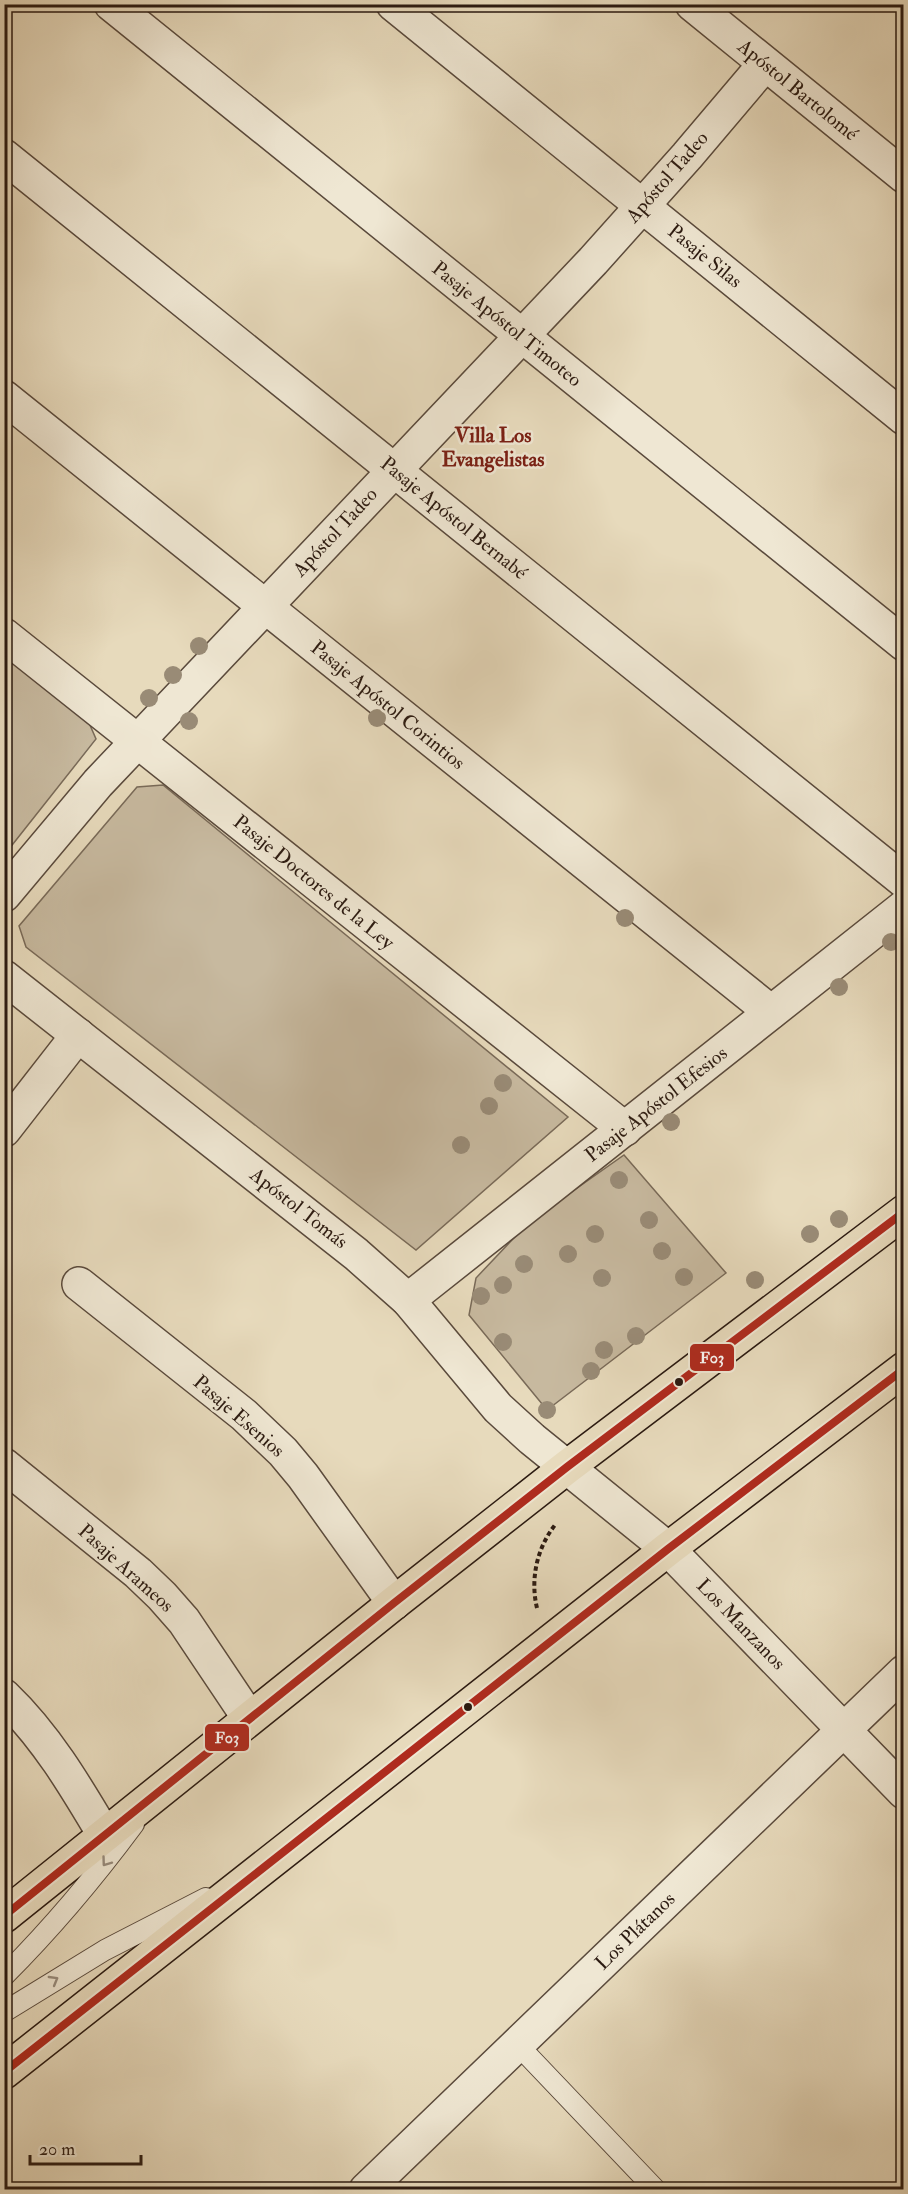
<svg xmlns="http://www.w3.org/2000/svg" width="908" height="2194" font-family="'IM FELL Double Pica',serif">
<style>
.green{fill:#c7b99f;stroke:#796a58;stroke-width:1.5}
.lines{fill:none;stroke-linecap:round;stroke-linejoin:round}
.service-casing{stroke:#5a4a3c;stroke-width:22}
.minor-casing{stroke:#5a4a3c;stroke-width:36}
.primary-casing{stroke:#2b1a11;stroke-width:36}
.path{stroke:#2b1a11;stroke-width:4;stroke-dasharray:4.5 3;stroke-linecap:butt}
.service{stroke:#efe7d3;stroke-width:20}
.minor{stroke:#efe7d3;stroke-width:33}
.primary{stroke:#e7dabc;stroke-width:33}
.bus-1-casing{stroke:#efe7d3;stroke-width:12}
.bus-1{stroke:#af2b1e;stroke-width:8}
.tree{fill:#998b76}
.oneway{stroke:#978b7c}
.bus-dot{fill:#2b1a11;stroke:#efe7d3;stroke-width:2}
.labels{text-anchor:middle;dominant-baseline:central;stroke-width:5;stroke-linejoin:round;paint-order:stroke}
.street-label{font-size:20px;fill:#2b1a11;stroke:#efe7d3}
.neighbourhood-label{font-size:21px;font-weight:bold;fill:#7a1f14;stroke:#efe7d3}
.line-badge{stroke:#efe7d3;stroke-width:2}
.badge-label{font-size:16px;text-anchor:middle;font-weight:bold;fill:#fff}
</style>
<rect width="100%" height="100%" fill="#e7dabc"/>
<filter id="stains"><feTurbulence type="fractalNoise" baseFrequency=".00333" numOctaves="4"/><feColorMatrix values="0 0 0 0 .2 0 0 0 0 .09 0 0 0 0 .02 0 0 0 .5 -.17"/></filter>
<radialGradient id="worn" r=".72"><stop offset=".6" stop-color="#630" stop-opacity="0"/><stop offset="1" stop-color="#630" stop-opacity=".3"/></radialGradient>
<g class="green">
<path d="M 5,652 L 86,716 L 96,739 L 5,854 Z"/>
<path d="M 163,785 L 568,1117 L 416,1250 L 26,947 L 19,926 L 137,787 Z"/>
<path d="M 624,1155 L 726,1273 L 547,1410 L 469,1315 L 476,1278 L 529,1222 Z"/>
</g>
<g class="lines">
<g class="service-casing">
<g id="service">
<path d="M 4,1976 C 52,1928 94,1878 134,1824"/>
<path d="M 4,2012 L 105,1950 L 206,1898"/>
<path d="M 517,2044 L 656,2190"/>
</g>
</g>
<g class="minor-casing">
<g id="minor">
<path d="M 111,4 L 904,644"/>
<path d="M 393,4 L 904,418"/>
<path d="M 692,4 L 904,176"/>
<path d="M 4,156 L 904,881"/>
<path d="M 4,397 L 771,1012"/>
<path d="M 4,635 L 625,1129"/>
<path d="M 4,895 L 98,783 L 593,261 L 687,156 L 765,64"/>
<path d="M 4,977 L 356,1254 L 408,1300 L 498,1408 L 532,1439 L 668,1549 L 904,1792"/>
<path d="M 4,1130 L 78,1035"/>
<path d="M 79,1284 L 244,1415 L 283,1452 L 303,1476 L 394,1603"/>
<path d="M 408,1300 L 904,907"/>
<path d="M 4,1465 L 138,1573 L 162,1596 L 184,1621 L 249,1718"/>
<path d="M 4,1696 C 46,1736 76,1787 105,1836"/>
<path d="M 366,2190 L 904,1672"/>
</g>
</g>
<g class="primary-casing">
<g id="primary">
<path d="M 4,1916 L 394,1603 L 567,1467 L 904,1212"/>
<path d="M 4,2072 L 668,1549 L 904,1369"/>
</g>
</g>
<path class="path" d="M 537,1608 C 530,1579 537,1548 555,1525"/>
<use href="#service" class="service"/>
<use href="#minor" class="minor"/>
<use href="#primary" class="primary"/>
<g class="bus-1-casing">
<g id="bus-1">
<path d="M 4,1916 L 394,1603 L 567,1467 L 904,1212"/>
<path d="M 4,2072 L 668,1549 L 904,1369"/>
</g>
</g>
<use href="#bus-1" class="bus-1"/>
</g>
<g class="tree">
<circle cx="199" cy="646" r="9"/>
<circle cx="173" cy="675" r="9"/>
<circle cx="149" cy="698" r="9"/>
<circle cx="377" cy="718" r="9"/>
<circle cx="189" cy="721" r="9"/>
<circle cx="625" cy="918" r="9"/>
<circle cx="891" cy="942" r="9"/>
<circle cx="839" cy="987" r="9"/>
<circle cx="503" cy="1083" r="9"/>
<circle cx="489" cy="1106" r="9"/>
<circle cx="671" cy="1122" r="9"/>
<circle cx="461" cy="1145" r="9"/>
<circle cx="619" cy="1180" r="9"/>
<circle cx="839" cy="1219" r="9"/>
<circle cx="649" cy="1220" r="9"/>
<circle cx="595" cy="1234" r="9"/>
<circle cx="810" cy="1234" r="9"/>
<circle cx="662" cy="1251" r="9"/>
<circle cx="568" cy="1254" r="9"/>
<circle cx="524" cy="1264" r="9"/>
<circle cx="684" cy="1277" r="9"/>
<circle cx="602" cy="1278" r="9"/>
<circle cx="755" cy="1280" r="9"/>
<circle cx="503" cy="1285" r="9"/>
<circle cx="481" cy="1296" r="9"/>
<circle cx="636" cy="1336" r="9"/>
<circle cx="503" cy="1342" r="9"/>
<circle cx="604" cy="1350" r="9"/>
<circle cx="591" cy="1371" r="9"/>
<circle cx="547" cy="1410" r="9"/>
</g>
<defs><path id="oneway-chevron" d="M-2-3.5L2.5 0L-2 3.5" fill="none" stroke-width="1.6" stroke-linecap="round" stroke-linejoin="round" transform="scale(1.5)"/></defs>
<g class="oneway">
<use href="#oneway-chevron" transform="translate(106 1862) rotate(126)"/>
<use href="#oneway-chevron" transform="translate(54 1980) rotate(-30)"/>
</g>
<g class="bus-dot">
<circle cx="679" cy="1382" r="5"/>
<circle cx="468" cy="1707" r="5"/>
</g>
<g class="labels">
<g class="street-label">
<text transform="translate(798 90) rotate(39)">Apóstol Bartolomé</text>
<text transform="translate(667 177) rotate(-49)">Apóstol Tadeo</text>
<text transform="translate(705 256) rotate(39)">Pasaje Silas</text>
<text transform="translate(507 324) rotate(39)">Pasaje Apóstol Timoteo</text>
<text transform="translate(454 518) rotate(39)">Pasaje Apóstol Bernabé</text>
<text transform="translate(335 532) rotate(-47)">Apóstol Tadeo</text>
<text transform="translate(388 705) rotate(39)">Pasaje Apóstol Corintios</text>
<text transform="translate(314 882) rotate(39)">Pasaje Doctores de la Ley</text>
<text transform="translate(656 1104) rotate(-38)">Pasaje Apóstol Efesios</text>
<text transform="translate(299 1208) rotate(38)">Apóstol Tomás</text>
<text transform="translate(239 1416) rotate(41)">Pasaje Esenios</text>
<text transform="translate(126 1568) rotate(42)">Pasaje Arameos</text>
<text transform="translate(741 1624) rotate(46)">Los Manzanos</text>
<text transform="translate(635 1931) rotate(-44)">Los Plátanos</text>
</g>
<g class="neighbourhood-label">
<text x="493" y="435">Villa Los<tspan x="493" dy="24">Evangelistas</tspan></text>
</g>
</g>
<g class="line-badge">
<rect x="689" y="1343" width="46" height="29" rx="6" fill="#af2b1e"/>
<rect x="204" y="1723" width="46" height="29" rx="6" fill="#af2b1e"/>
</g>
<g class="badge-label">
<text x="712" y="1363">F03</text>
<text x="227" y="1743">F03</text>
</g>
<rect width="908" height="2194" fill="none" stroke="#e7dabc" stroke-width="24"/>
<rect x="6" y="6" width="896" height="2182" fill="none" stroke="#2b1a11" stroke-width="3"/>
<rect x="12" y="12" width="884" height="2170" fill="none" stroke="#2b1a11" stroke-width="1.5"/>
<path d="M30 2155v9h111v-9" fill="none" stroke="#2b1a11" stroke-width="3"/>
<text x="39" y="2155" font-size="18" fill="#2b1a11" stroke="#efe7d3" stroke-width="4.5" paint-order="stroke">20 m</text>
<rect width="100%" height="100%" filter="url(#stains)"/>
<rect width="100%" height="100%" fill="url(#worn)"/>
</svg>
